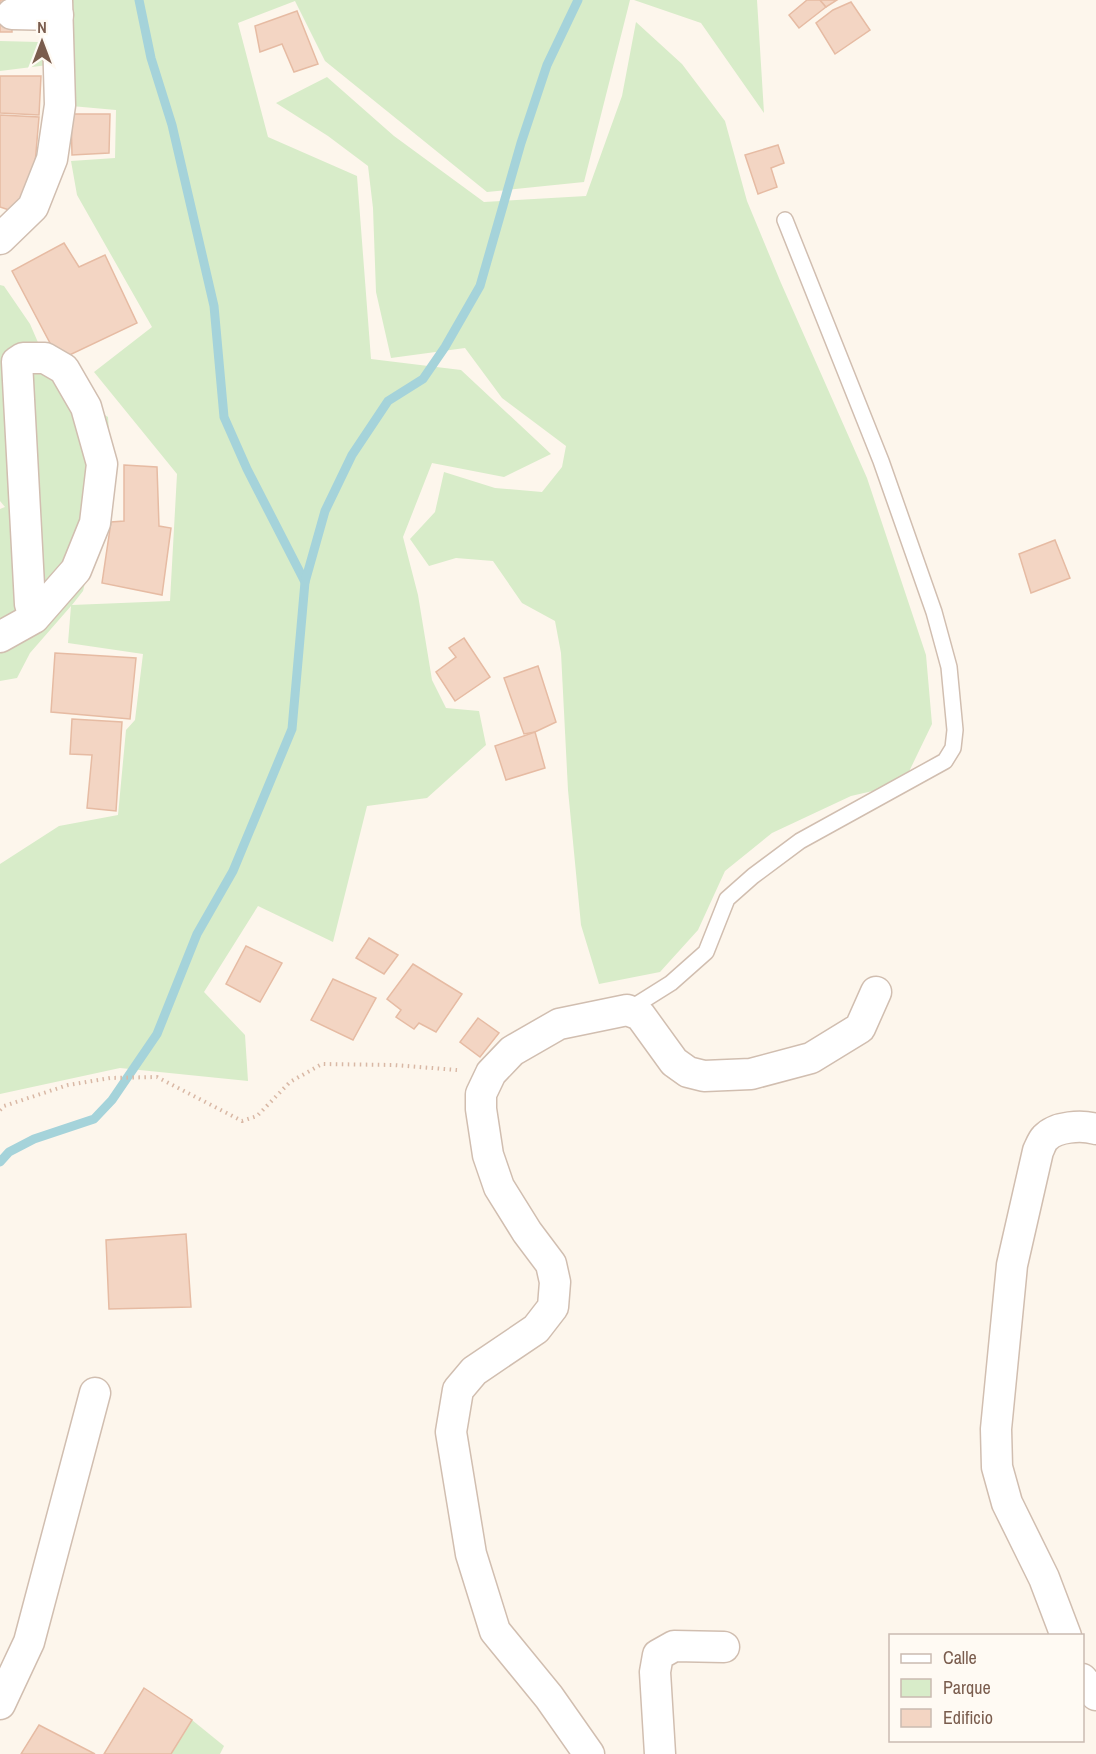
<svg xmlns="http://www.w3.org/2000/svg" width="1096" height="1754" font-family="'Archivo Narrow',sans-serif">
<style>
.green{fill:#d8ecc9}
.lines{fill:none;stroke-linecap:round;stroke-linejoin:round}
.stream{stroke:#a5d3da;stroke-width:9}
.building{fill:#f3d5c3;stroke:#e6bba3;stroke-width:1.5}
.lane-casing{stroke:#d1beb0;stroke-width:18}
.street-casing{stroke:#d1beb0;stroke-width:33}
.path{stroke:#d9b8a5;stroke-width:4;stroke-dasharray:1.5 4.5;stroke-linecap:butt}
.lane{stroke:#fff;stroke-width:15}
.street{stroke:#fff;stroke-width:30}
</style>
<rect width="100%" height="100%" fill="#fdf6ec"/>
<g class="green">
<path d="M 57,0 L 630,0 L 584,182 L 487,192 L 325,61 L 295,1 L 238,23 L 268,137 L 357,176 L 371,359 L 461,370 L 551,454 L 504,477 L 432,463 L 403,537 L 418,595 L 432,680 L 446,708 L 479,711 L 486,745 L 427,798 L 367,806 L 333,942 L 258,906 L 204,992 L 245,1035 L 248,1081 L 120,1068 L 0,1094 L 0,864 L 59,826 L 118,815 L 126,730 L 135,720 L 143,654 L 68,643 L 71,606 L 30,653 L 17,678 L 0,681 L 0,509 L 5,507 L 0,501 L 0,285 L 4,286 L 30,324 L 57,386 L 108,417 L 112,475 L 83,591 L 72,605 L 170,601 L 177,474 L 94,372 L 152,327 L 77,195 L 71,161 L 115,158 L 116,110 L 60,105 Z"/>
<path d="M 634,0 L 757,0 L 764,113 L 701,23 Z"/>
<path d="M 636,22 L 682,64 L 725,121 L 747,201 L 781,283 L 867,478 L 926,655 L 932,724 L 903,784 L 851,796 L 772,833 L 725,871 L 698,930 L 660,972 L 599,984 L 581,925 L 568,790 L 561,653 L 555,621 L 522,603 L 493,561 L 456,558 L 429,566 L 410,539 L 435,512 L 444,472 L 495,488 L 542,492 L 562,467 L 566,446 L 502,398 L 465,348 L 391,358 L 376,292 L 373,208 L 368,166 L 328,136 L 276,103 L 327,77 L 394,136 L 484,202 L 586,196 L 622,96 Z"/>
<path d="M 0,41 L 39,42 L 48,65 L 0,71 Z"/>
<path d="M 192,1720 L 224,1746 L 220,1754 L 171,1754 Z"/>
</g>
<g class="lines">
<g class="stream">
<path d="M 139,0 L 151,58 L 172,125 L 214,306 L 224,417 L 247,469 L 305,582"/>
<path d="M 0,1162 L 9,1152 L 34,1139 L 94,1119 L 112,1100 L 157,1034 L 197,934 L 233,871 L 292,729 L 305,582 L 325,511 L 352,455 L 388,401 L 423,379 L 445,347 L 480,286 L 521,143 L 547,65 L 578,0"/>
</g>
</g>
<g class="building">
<rect x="0" y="0" width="12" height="32"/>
<path d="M 807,0 L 820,0 L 826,7 L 799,28 L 789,15 Z"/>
<path d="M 820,0 L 837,0 L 826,7 Z"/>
<path d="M 851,2 L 870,30 L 835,54 L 816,23 L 833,10 Z"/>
<path d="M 297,11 L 318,64 L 294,72 L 282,44 L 260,52 L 255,26 Z"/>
<path d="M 0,76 L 41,76 L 39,115 L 0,113 Z"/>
<path d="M 71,114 L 110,114 L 109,153 L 72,155 Z"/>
<path d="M 0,115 L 39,117 L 35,164 L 18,213 L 0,207 Z"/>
<path d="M 778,145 L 784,163 L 771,168 L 777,187 L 758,194 L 745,155 Z"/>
<path d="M 64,243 L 79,267 L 105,255 L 137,323 L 59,360 L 12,271 Z"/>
<path d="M 124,465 L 157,467 L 159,526 L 171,528 L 162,595 L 102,583 L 111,522 L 124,521 Z"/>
<path d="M 1055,540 L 1070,578 L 1031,593 L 1019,554 Z"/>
<path d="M 464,638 L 490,677 L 455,701 L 436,672 L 456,657 L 449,648 Z"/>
<path d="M 55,653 L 136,658 L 130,719 L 51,712 Z"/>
<path d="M 538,666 L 556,722 L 535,732 L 524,734 L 504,678 Z"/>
<path d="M 72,719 L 122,722 L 116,811 L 87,808 L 92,755 L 70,754 Z"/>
<path d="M 535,732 L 545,768 L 506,780 L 495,746 Z"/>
<path d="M 369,938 L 398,955 L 384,974 L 356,958 Z"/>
<path d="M 246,946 L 282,963 L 260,1002 L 226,984 Z"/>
<path d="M 413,964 L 462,994 L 436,1032 L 419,1023 L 414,1029 L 396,1017 L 401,1010 L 387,999 Z"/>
<path d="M 333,979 L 376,998 L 353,1040 L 311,1020 Z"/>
<path d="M 478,1018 L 499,1033 L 480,1057 L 460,1042 Z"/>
<path d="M 186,1234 L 191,1307 L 109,1309 L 106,1240 Z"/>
<path d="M 144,1688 L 192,1720 L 171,1754 L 104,1754 Z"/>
<path d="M 39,1725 L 95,1754 L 21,1754 Z"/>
</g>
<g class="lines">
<g class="lane-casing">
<path id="lane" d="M 628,1010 L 671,983 L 706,952 L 727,899 L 753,876 L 800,841 L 945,761 L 953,748 L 955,730 L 949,667 L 934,612 L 881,461 L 785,220"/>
</g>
<g class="street-casing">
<g id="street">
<path d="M 12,14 L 58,15"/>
<path d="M 0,239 L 33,207 L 52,159 L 60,105 L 57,0"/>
<path d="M 0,637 L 34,618 L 30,604 L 17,362 L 23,358 L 45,358 L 64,369 L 86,407 L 102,464 L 95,523 L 76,570 L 34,618"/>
<path d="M 1066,1636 L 1044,1578 L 1007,1503 L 997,1467 L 996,1429 L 1012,1265 L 1038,1151 C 1040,1147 1042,1141 1045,1138 C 1056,1126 1082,1125 1096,1129"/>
<path d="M 1082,1679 L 1096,1695"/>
<path d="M 0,1704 L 29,1642 L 95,1393"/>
<path d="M 589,1754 L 549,1697 L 495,1631 L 471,1554 L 451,1432 L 458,1390 L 474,1371 L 536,1329 L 553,1307 L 555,1282 L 551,1264 L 527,1232 L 499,1187 L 488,1155 L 481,1109 L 481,1094 L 491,1073 L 512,1051 L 559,1024 L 627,1010 L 640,1015 L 674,1062 L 688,1072 L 704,1076 L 751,1074 L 811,1058 L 860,1028 L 876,992"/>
<path d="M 660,1754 L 655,1672 L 658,1655 L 674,1646 L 724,1647"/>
</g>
</g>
<path class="path" d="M 0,1110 L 4,1106 L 68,1085 L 110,1078 L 157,1077 L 242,1121 L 257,1116 L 290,1082 L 322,1064 L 394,1065 L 457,1070"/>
<use href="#lane" class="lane"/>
<use href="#street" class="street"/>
</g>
<rect x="889" y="1634" width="195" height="108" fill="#fffaf3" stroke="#cabbb1" stroke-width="1.5"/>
<rect x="901" y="1654" width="30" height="9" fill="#ffffff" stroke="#cabbb1" stroke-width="1.5"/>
<text x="943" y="1664" font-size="18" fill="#7a5c4d">Calle</text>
<rect x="901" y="1679" width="30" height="18" fill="#d8ecc9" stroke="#cabbb1" stroke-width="1.5"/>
<text x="943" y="1694" font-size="18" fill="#7a5c4d">Parque</text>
<rect x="901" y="1709" width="30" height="18" fill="#f3d5c3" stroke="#cabbb1" stroke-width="1.5"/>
<text x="943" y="1724" font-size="18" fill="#7a5c4d">Edificio</text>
<g transform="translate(42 42)" stroke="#fffaf3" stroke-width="4.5" paint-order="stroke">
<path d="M0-4.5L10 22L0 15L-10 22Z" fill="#7a5c4d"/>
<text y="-9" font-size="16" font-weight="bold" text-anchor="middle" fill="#7a5c4d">N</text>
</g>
</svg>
